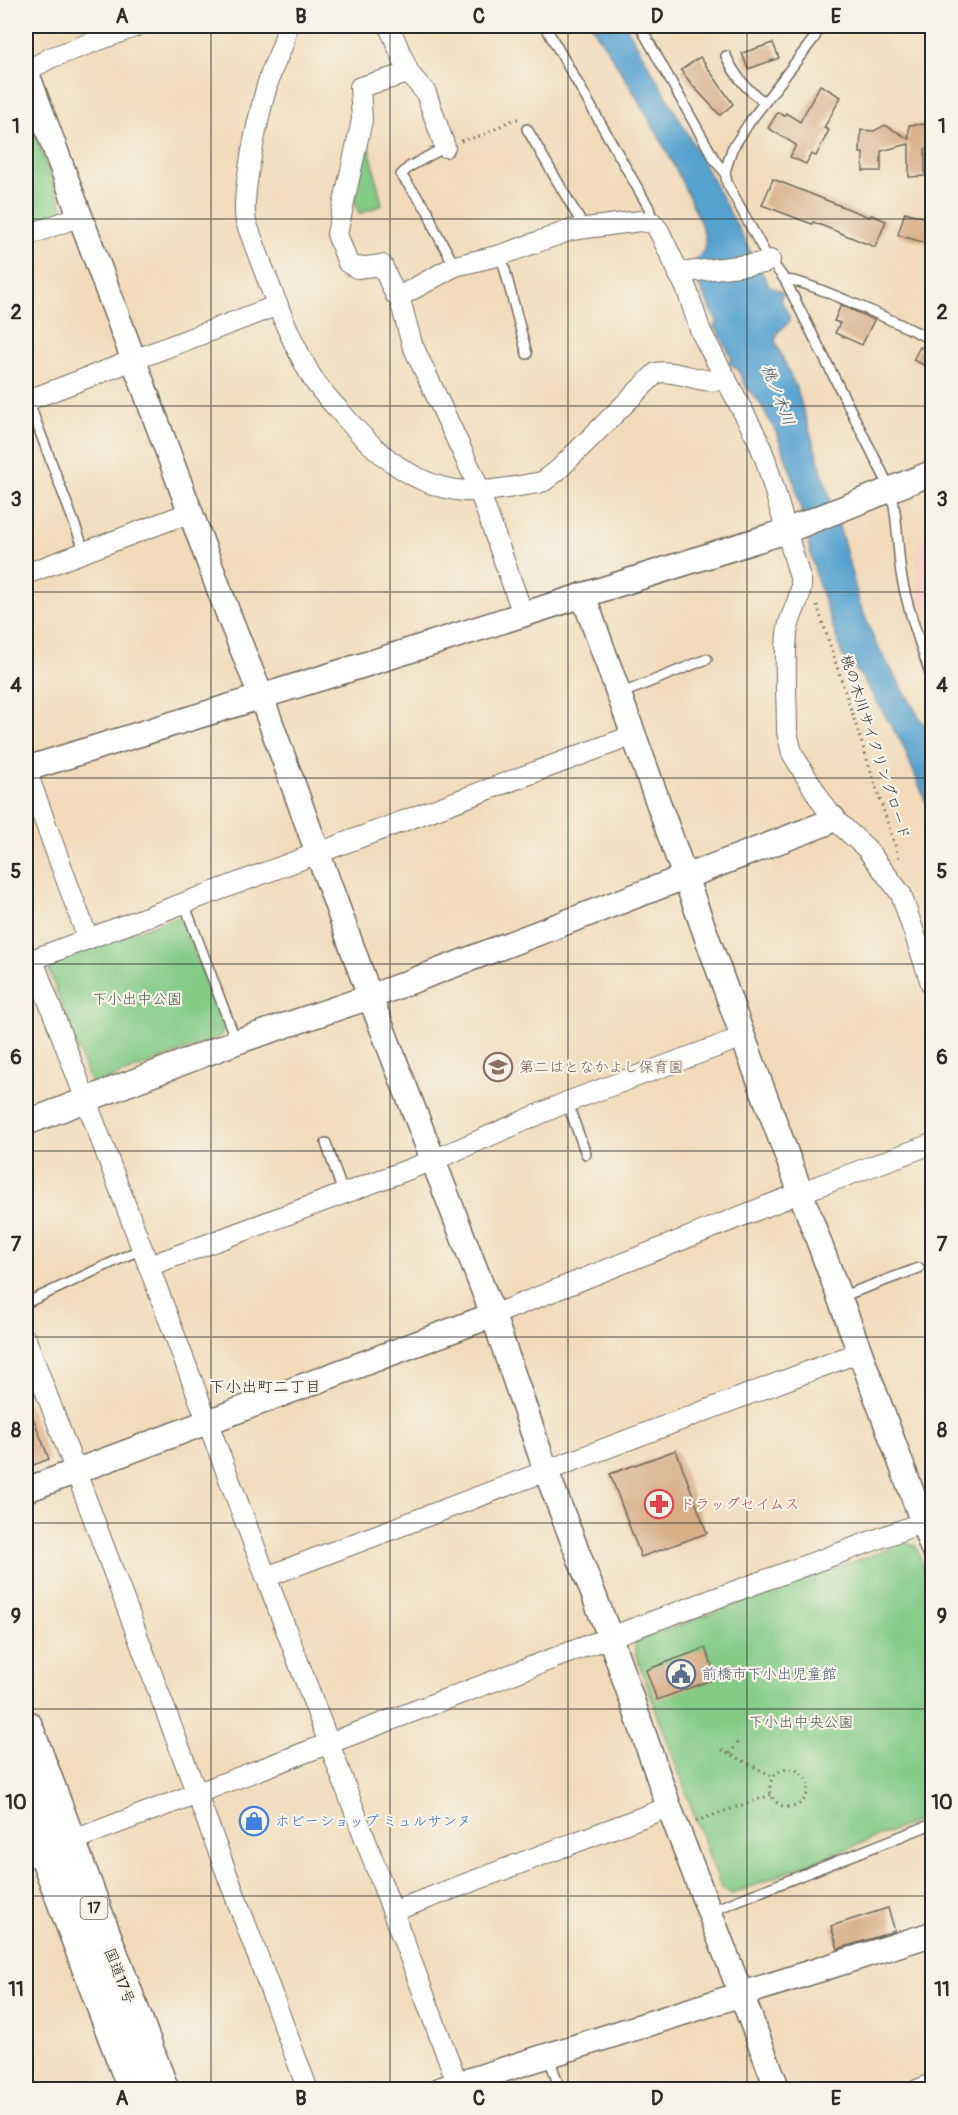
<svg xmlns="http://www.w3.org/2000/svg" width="958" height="2115" font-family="Pangolin,'Klee One',sans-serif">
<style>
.built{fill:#f6d2c4}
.green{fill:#84cb86;stroke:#587b58;stroke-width:1.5}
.water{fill:#57a2cf;stroke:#41667d;stroke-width:1.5}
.building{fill:#d8ae87}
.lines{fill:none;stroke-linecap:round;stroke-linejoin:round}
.service-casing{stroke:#70695d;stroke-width:12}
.minor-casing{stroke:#70695d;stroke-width:22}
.tertiary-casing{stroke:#70695d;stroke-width:27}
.trunk-casing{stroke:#70695d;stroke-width:36}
.path{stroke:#70695d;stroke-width:3;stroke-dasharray:1.5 4.5;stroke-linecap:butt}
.service{stroke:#fff;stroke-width:9}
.minor{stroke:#fff;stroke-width:20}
.tertiary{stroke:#fff;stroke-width:24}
.trunk{stroke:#fff;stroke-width:33}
.grid{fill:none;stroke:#2b2b2b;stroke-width:1.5;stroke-opacity:0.55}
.labels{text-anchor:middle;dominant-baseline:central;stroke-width:4.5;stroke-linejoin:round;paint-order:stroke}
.shield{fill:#f7f3e8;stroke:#686764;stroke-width:1.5}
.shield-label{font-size:14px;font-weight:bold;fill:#2b2b2b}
.street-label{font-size:15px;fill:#2b2b2b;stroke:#f7f3e8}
.park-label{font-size:15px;fill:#465b46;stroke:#f7f3e8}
.education-label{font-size:15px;fill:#785e54;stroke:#f7f3e8;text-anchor:start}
.health-label{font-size:15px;fill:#be3a42;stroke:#f7f3e8;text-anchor:start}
.service-label{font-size:15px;fill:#4e5e75;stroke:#f7f3e8;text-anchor:start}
.shop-label{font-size:15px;fill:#366cbe;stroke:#f7f3e8;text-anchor:start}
.water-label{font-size:16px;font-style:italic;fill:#3a5564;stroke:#f7f3e8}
.neighbourhood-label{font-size:16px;fill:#2b2b2b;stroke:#f7f3e8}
.neatline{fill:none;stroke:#2b2b2b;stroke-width:2}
.grid-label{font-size:20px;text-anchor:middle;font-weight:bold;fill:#2b2b2b}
</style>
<rect width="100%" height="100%" fill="#f7f3e8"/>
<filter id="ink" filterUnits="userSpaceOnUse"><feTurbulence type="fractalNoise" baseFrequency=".0167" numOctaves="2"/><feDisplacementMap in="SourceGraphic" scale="12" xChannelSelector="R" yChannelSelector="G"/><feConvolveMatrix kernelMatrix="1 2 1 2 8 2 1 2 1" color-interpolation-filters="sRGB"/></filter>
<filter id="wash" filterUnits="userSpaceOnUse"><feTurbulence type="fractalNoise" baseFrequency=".008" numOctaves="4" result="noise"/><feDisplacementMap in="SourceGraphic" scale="24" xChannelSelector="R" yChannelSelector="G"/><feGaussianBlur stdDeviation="1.35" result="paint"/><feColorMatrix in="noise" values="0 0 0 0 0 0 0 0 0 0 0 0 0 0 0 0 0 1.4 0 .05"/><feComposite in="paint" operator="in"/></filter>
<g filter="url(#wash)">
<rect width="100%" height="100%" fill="#f1dbbb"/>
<path class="built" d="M 932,494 L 932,630 L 927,612 L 918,603 L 915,552 L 928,530 L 931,495 Z"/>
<g class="green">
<path d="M 26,109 L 65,214 L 26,228 Z"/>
<path d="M 367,138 L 382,205 L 359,214 L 354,197 Z"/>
<path d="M 175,917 L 182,920 L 224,1028 L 220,1037 L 99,1083 L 90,1082 L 49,970 L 51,962 Z"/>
<path d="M 907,1542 L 916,1546 L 932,1590 L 932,1815 L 732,1894 L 721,1888 L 635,1652 L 635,1641 Z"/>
</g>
<path class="water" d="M 592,26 L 626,26 L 684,127 L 769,286 L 784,293 L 780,298 L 789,316 L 789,322 L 778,332 L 775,341 L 797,390 L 843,540 L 859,602 L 876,644 L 932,739 L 932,817 L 902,743 L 861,676 L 852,664 L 844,660 L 816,576 L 793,477 L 777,434 L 760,403 L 746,387 L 737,368 L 729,363 L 732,358 L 716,328 L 712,328 L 718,323 C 712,311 694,280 694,268 C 694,251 713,258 702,227 C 698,215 692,204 687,193 C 661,135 627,79 592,26 Z"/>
<g id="blocks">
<g class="building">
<path d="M 773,43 L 779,58 L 748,69 L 742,53 Z"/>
<path d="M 700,57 L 733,104 L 720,115 L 692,85 L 681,70 Z"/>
<path d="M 820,85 L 841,97 L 824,128 L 829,130 L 816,156 L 811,154 L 806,164 L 790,157 L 796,145 L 768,128 L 778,112 L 784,116 L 786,113 L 800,122 Z"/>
<path d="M 932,124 L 933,149 L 925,149 L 925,176 L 909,177 L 909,144 L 881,151 L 881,171 L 863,171 L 863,153 L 860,153 L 861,130 L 874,131 L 885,125 L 909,139 L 909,125 Z"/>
<path d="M 773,179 L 869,217 L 871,215 L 886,221 L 875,247 L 813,222 L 812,224 L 762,205 Z"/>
<path d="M 905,212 L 933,220 L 933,245 L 898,235 Z"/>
<path d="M 841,305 L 874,320 L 862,345 L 835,333 L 840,323 L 834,321 Z"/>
<path d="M 920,347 L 933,353 L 933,369 L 913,360 Z"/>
<path d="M 26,1402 L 27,1402 L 49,1459 L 26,1468 Z"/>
<path d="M 676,1450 L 707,1533 L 641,1557 L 610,1474 Z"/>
<path d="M 705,1648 L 717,1678 L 657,1700 L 646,1670 Z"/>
<path d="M 888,1908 L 895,1931 L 838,1949 L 831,1926 Z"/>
</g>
</g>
</g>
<g filter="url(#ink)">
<use href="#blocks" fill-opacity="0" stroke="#70695d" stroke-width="1.5"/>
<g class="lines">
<g class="service-casing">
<g id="service">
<path d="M 545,26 L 649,208 L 653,223"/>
<path d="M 640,26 L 716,162 L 725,172"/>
<path d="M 819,26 L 815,37 L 751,120 L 732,149 L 725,172 L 727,183 L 765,253 L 785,280 L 891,490 C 898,517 897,545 901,573 C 907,609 921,645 932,680"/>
<path d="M 726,56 C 734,74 748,92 765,102"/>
<path d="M 527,129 L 581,222 L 582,228"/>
<path d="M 445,147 L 409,167 L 401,175 L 428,211 L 435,230 L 455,266"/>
<path d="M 501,255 L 527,354"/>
<path d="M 785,280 C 801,277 911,329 932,340"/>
<path d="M 28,400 L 85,552"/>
<path d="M 620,694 L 707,659"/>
<path d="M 184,903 L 236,1041"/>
<path d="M 567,1102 L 586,1154"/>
<path d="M 326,1143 L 343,1193"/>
<path d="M 840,1297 L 919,1268"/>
<path d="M 26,1303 L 141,1249"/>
<path d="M 711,1911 L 932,1824"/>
<path d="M 549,2057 L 560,2090"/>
</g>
</g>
<g class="minor-casing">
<g id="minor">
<path d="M 286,26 C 286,42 278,55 272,70 C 262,98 240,194 246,222 C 265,273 283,326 310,374 C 317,387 328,398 338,409 C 369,446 407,483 456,490 C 483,494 511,487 538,483 L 544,481 L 557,471 L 656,373 C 677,368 708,388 726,378"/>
<path d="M 389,26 L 409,73 L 426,93 L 445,147"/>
<path d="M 26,67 L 27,71 L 50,58 L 137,26"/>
<path d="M 26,236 L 80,216"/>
<path d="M 679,275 L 688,272 L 764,263 L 770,260"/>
<path d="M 401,296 L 395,294 L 382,265 L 357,268 L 348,263 L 337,234 L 362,120 L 360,87 L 409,73"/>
<path d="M 26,401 L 278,305"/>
<path d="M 26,574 L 191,512"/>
<path d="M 523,614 L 475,479 L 412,344 L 400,300 L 404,294 L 455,266 L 501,255 L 571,230 L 640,221 L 653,223 L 659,231 L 687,290 L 701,332 L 758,440 L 766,461 L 801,581 C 803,598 788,616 787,634 C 784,666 787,700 787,732 L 792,753 L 821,801 L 833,818 L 866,848 L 901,894 L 932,986"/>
<path d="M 26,770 L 88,939"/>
<path d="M 33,960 L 460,2090"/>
<path d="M 26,962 L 634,735"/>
<path d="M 149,1266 L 434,1160 L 567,1102 L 743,1037"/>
<path d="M 493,1315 L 802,1192 L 932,1144"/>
<path d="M 26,1339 L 308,2090"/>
<path d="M 266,1577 L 860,1352"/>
<path d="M 26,1858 L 610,1637 L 932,1519"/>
<path d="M 394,1911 L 669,1807"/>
<path d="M 917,2090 L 932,2084"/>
</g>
</g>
<g class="tertiary-casing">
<g id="tertiary">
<path d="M 26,71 L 229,616 L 261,696 L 370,997 L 493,1315 L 546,1471 L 610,1637 L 669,1807 L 778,2090"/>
<path d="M 583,595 L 743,1037 L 932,1547"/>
<path d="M 26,769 L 367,664 L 786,531 L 932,473"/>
<path d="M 26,1123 L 236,1042 L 370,997 L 824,824 L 833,818"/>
<path d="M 26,1490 L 493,1315"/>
<path d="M 439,2090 L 932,1934"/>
</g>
</g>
<g class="trunk-casing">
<g id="trunk">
<path d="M 26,1727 L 162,2090"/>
<path d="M 26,1801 L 135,2090"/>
</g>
</g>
<g class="path">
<path d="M 461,141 L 484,135 L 510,121 L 518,119"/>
<path d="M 817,605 L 899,858"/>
<path d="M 722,1750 L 772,1776"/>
<path d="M 730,1754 L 740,1739"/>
<circle cx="789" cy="1788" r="19"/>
<path d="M 696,1821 L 771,1795"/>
</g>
<use href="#service" class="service"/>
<use href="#minor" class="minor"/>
<use href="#tertiary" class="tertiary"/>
<use href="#trunk" class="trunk"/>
</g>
</g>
<path class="grid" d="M 211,26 L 211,2090M 390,26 L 390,2090M 568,26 L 568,2090M 747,26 L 747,2090M 26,219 L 932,219M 26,406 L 932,406M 26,592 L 932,592M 26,778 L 932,778M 26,964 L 932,964M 26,1151 L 932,1151M 26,1337 L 932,1337M 26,1523 L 932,1523M 26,1709 L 932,1709M 26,1896 L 932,1896"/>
<defs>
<g id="school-ring" transform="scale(1.5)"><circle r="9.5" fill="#f7f3e8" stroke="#8d6e63" stroke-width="1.5"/><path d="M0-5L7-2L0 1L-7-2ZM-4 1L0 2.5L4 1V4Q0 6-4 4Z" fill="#8d6e63"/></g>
<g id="pharmacy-ring" transform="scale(1.5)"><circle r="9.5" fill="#f7f3e8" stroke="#e0444e" stroke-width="1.5"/><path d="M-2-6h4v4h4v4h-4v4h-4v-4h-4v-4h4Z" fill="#e0444e"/></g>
<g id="civic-ring" transform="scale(1.5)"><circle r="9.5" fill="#f7f3e8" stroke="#5c6f8a" stroke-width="1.5"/><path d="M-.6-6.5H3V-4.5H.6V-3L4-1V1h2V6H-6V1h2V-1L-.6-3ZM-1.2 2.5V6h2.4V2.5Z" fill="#5c6f8a"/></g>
<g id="shop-ring" transform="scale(1.5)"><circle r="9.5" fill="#f7f3e8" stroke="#3f7fe0" stroke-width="1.5"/><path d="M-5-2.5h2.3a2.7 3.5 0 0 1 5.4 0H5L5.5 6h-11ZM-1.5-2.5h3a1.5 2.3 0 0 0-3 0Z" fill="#3f7fe0"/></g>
</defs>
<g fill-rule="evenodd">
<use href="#school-ring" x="498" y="1067"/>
<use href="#pharmacy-ring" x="659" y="1504"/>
<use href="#civic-ring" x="681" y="1674"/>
<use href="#shop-ring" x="254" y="1821"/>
</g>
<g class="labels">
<rect class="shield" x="80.5" y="1897" width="27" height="22" rx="4.5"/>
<g class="shield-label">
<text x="94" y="1908">17</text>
</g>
<g class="street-label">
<text transform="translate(875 747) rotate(72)">桃の木川サイクリングロード</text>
<text transform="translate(119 1976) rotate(69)">国道17号</text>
</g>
<g class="park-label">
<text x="137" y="999">下小出中公園</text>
<text x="801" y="1722">下小出中央公園</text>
</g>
<g class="education-label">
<text x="519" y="1067">第二はとなかよし保育園</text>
</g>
<g class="health-label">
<text x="680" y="1504">ドラッグセイムス</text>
</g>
<g class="service-label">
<text x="702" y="1674">前橋市下小出児童館</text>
</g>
<g class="shop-label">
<text x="275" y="1821">ホビーショップ ミュルサンヌ</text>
</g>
<g class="water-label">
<text transform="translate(778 395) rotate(69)">桃ノ木川</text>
</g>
<g class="neighbourhood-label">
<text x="265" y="1387">下小出町二丁目</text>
</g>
</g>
<rect width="958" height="2115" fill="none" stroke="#f7f3e8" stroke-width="66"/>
<rect x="33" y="33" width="892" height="2049" class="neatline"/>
<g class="grid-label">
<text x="122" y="23">A</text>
<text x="301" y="23">B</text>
<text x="479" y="23">C</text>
<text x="657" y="23">D</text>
<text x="836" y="23">E</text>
<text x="16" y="133">1</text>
<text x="942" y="133">1</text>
<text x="16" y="319">2</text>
<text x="942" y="319">2</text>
<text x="16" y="506">3</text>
<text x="942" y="506">3</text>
<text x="16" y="692">4</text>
<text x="942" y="692">4</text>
<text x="16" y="878">5</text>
<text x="942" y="878">5</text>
<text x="16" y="1064">6</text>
<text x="942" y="1064">6</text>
<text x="16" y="1251">7</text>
<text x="942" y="1251">7</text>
<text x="16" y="1437">8</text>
<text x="942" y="1437">8</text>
<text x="16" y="1623">9</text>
<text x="942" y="1623">9</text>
<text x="16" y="1809">10</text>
<text x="942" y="1809">10</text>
<text x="16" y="1996">11</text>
<text x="942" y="1996">11</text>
<text x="122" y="2105">A</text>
<text x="301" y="2105">B</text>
<text x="479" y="2105">C</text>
<text x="657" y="2105">D</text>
<text x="836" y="2105">E</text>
</g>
</svg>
